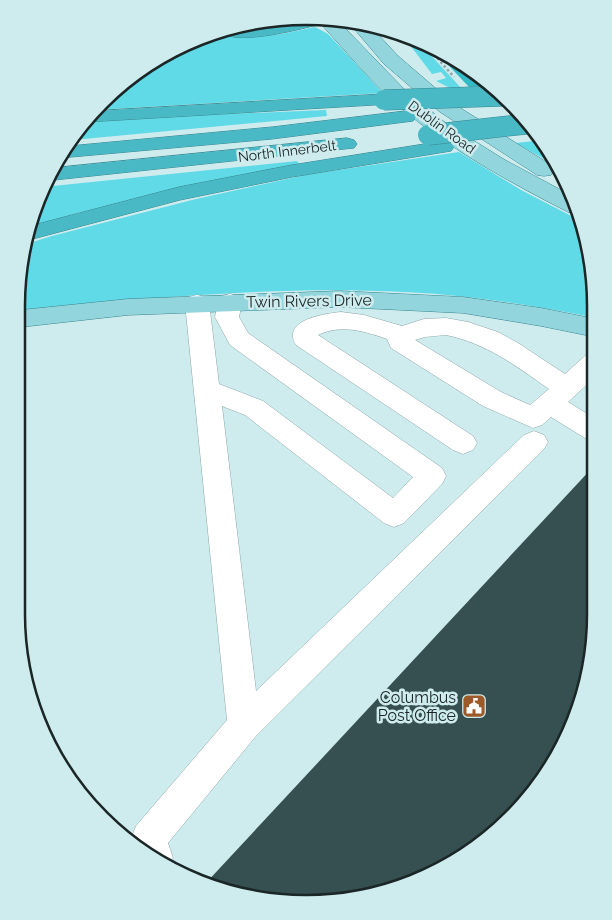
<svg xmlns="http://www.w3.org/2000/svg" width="612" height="920" font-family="Raleway,sans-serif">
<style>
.green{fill:#60dae6}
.forest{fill:#34b9c6}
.building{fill:#364f51}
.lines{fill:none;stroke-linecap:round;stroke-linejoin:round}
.minor-casing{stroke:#8ca7aa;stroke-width:1}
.major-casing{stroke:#39868e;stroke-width:1}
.highway-casing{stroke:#39868e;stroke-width:1}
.path{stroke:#8da3a5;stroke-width:2.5;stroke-dasharray:2.5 2.5;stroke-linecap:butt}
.minor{fill:#fff;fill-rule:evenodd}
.major{fill:#92d5dc;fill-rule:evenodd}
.highway{fill:#49b9c5;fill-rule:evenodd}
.highway-bridge-casing{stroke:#39868e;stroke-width:21;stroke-linecap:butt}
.highway-bridge{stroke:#49b9c5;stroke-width:20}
.labels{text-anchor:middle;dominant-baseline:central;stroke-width:5;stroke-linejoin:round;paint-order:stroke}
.far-street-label{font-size:14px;fill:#1b2627;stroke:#ceebee}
.street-label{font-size:16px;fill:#1b2627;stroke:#ceebee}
.poi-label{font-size:16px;fill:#1b2627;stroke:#ceebee;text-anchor:end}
.rim{fill:none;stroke:#1b2627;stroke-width:2.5}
</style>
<rect width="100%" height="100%" fill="#ceebee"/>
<g class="green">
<path d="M 315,27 L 328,34 L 383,93 L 95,110 L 101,101 L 195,38 L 214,35 L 254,36 L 281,34 Z"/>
<path d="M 403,36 L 415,38 L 461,88 L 450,88 L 436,81 L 446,78 L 441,72 L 432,74 Z"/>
<path d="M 326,110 L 327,116 L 73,140 L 86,122 L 201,115 Z"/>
<path d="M 534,141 L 539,143 L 553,164 L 516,143 Z"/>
<path d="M 459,152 L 521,190 L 579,220 L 596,306 L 596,318 C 533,305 469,295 405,292 C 278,286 147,297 21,312 L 22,250 L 23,245 L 52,236 L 196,199 L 305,175 Z"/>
<path d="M 297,161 L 299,164 L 78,213 L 29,228 L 43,187 Z"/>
</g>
<path class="forest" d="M 434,50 L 488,86 L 469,87 Z"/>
<path class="building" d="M 593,467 L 590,670 L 566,742 L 511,819 L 451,865 L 363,898 L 287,903 L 205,884 Z"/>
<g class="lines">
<g class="minor-casing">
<g id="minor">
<path d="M 230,294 L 238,296 L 242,302 L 239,317 L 248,333 L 442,468 L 446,476 L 442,484 L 404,523 L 394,527 L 384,523 L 245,415 L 222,406 L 256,691 L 524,435 L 534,431 L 544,435 L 548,442 L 544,449 L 256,736 L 168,843 L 173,858 L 169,867 L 133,846 L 131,839 L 136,826 L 227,720 L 185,303 L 188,297 L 197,295 L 206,297 L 209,303 L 219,384 L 263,401 L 393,498 L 413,477 L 230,345 L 215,317 L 218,302 L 222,296 Z"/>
<path d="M 341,312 L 364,315 L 402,326 L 424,319 L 446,318 L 468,322 L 498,332 L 518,343 L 565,374 L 586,355 L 595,352 L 595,377 L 568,402 L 594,418 L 594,441 L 585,438 L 551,417 L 542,425 L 533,428 L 483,406 L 391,348 L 387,339 C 364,331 341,324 318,335 L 473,436 L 477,443 L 473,450 L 463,454 L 453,450 L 296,345 C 281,320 323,314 341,312 ZM 446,335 C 486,343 516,366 549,389 L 530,405 L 501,392 L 415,340 L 425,337 Z"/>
</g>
</g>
<g class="major-casing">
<g id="major">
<path d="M 320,19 L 340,23 L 404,89 L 447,124 L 505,160 L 574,197 L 577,214 L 568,212 C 511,183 453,151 403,110 C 373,84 348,54 322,25 L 319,21 Z"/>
<path d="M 354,26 L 374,30 L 398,56 L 454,104 L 551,165 L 555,170 L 551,175 L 544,176 L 537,175 L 440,112 L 384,64 L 356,31 Z"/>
<path d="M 340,291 L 463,297 L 541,308 L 596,319 L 595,337 L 541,326 L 463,313 L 340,307 L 128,315 L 21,327 L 21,310 L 128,299 Z"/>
</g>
</g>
<g class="highway-casing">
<g id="highway">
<path d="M 307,16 L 327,20 L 325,23 C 305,28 239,46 222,33 Z"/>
<path d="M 384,94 L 391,96 L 394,100 L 391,104 L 86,122 L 94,111 Z"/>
<path d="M 406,111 L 413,113 L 416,117 L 413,121 L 272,139 L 60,158 L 69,146 L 272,127 Z"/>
<path d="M 347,138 L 354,140 L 357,144 L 354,148 L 45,181 L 53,168 Z"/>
<path d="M 444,141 L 451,143 L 454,147 L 451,151 L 292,177 L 180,200 L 25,241 L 30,226 L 179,187 L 292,165 Z"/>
</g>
</g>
<path class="path" d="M 424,43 L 454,77"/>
<use href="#minor" class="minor"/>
<use href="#major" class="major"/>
<use href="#highway" class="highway"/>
<g class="highway-bridge-casing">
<g id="highway-bridge">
<path d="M 384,100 L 503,96"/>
<path d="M 428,135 L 526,124"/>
</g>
</g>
<use href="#highway-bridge" class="highway-bridge"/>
</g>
<defs>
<g id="civic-square" transform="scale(1.25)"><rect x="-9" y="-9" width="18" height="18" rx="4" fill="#9c5a28" stroke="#ceebee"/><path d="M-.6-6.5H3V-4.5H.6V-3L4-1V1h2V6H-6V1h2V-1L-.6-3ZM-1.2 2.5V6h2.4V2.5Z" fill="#fff"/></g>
</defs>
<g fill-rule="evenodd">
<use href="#civic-square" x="474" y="706"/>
</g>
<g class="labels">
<g class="far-street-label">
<text transform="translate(442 127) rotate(36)">Dublin Road</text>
<text transform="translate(287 151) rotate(-7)">North Innerbelt</text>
</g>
<g class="street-label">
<text transform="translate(309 301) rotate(-1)">Twin Rivers Drive</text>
</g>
<g class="poi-label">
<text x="456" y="697">Columbus<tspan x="456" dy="18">Post Office</tspan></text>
</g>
</g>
<path d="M0 0H612V920H0ZM306 25H306A281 281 0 0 1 587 306V614A281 281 0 0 1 306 895H306A281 281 0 0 1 25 614V306A281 281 0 0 1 306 25Z" fill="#ceebee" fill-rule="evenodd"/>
<path class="rim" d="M306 25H306A281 281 0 0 1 587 306V614A281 281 0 0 1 306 895H306A281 281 0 0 1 25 614V306A281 281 0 0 1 306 25Z"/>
</svg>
